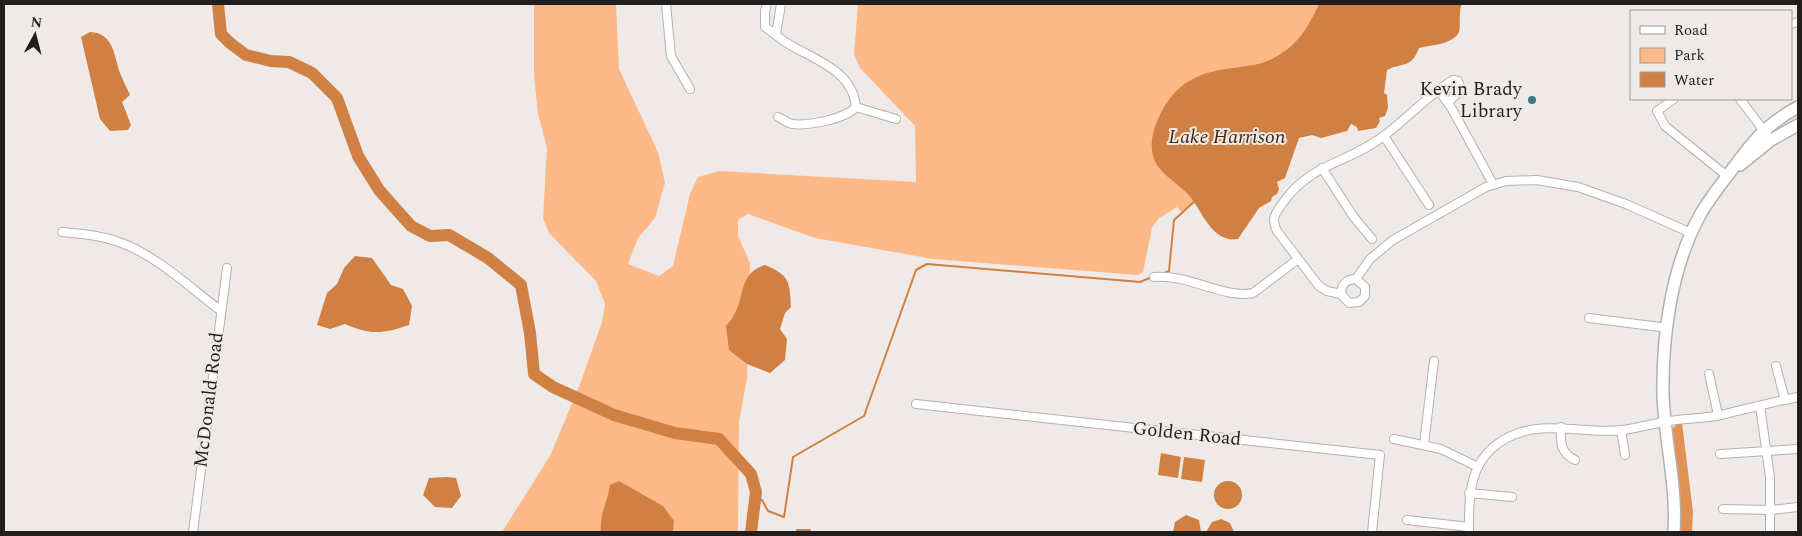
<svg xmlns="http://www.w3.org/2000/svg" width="1802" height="536" font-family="Spectral,serif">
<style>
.green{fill:#feb988}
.forest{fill:#e29155}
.water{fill:#d08043}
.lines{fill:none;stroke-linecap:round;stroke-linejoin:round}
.stream{stroke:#d08043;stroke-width:2}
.river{stroke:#d08043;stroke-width:12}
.street-casing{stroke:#b5b0ad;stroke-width:10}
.secondary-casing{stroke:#b5b0ad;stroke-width:14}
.street{stroke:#fff;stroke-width:8}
.secondary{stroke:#fff;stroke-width:11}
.poi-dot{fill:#367a8a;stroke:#efeae7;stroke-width:2}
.labels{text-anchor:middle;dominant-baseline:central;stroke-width:4;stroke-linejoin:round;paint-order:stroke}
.poi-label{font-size:19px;fill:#211f1e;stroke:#efeae7;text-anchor:end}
.street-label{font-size:19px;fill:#211f1e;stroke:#efeae7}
.water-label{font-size:20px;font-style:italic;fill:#47270d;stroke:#efeae7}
</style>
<rect width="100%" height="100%" fill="#efeae7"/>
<path class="green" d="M 534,4 L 616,4 L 619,69 L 658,152 L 665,183 L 655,218 L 638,238 L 628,264 L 659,276 L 673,266 L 690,194 L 698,177 L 719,171 L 916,182 L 915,126 L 860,68 L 854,54 L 858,4 L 1403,4 L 1182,213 L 1177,207 L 1158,219 L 1152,228 L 1143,272 L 1138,275 L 933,259 L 815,238 L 748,214 L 738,220 L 738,236 L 750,263 L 747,378 L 739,422 L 738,532 L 502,532 L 550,456 L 580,384 L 602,322 L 605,304 L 596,281 L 549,233 L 543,218 L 547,148 L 538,114 L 534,76 Z"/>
<path class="forest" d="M 1677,424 L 1682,424 L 1683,431 L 1693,512 L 1692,532 L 1680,532 L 1679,482 L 1672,429 Z"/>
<g class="water">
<path d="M 1319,4 L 1462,4 C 1458,13 1461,25 1459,32 C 1453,45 1430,45 1419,48 C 1411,69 1403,62 1387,70 L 1384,93 L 1387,95 L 1388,108 L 1385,116 L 1379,118 L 1380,121 L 1376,128 L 1358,131 L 1357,127 L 1351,124 L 1347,131 L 1321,138 L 1312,135 L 1299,138 L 1285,178 L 1277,182 L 1279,189 L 1277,194 L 1272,197 L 1271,201 L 1259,208 L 1238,239 C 1215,243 1204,217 1194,202 C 1185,187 1167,180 1157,165 C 1149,152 1151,137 1156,124 C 1171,86 1194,72 1234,68 C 1247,66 1262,65 1274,58 C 1299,44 1307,29 1319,4 Z"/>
<path d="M 90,32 C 114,33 114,56 120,73 C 123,81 127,88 130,95 L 122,102 L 131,125 L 128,130 L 110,131 L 100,119 L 81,37 Z"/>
<path d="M 355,256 L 372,258 L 391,285 L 403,289 L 412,306 L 409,325 C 383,334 370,335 345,324 L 330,329 L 317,325 L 327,293 L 337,284 L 344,268 Z"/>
<path d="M 765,265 C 789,275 790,281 791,307 L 785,313 L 780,329 L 787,339 L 785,360 L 770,373 L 747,364 L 729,350 L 726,326 C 729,322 733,318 735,313 C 745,295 739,273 765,265 Z"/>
<path d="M 1161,453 L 1181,457 L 1178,478 L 1158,475 Z"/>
<path d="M 1184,457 L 1205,460 L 1202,482 L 1181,479 Z"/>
<path d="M 446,477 L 456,478 L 461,496 L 452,508 L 435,507 L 423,495 L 429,478 Z"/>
<circle cx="1228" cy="495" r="14"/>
<path d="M 619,481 L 663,506 L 674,521 L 673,532 L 601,531 C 599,515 608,501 610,485 Z"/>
<path d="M 1186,515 L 1199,520 L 1201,532 L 1173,532 L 1175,522 Z"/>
<path d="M 1221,519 L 1230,523 L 1234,532 L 1206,532 L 1212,522 Z"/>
</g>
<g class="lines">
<g class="stream">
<path d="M 1162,274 L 1169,271 L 1174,220 L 1195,201"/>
<path d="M 756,503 L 762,500 L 768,511 L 784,517 L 793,457 L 864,416 L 916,270 L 927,264 L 1140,282 L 1152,277"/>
<path d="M 799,532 L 797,530 L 810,530"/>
</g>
<path class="river" d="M 218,4 L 221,34 L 230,43 L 246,55 L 271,61 L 289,62 L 312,73 L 337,98 L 358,156 L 379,190 L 411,226 L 430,236 L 449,235 L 488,258 L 521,285 L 530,333 L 534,374 L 553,387 L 614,415 L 675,433 L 719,439 L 751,474 L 756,492 L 751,532"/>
<g class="street-casing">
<g id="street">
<path d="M 666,4 L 671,56 L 690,89"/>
<path d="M 767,4 L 765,11 L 765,27 C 773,32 780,39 787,43 C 814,60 853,70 856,107 C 845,119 809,126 792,124 C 788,123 782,119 778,117"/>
<path d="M 1791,24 L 1798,22"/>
<path d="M 776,34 L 781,4"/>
<path d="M 1438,89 L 1452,109 L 1493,184"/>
<path d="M 1674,99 L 1657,111 L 1665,126 L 1727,176"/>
<path d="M 1740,99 L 1767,135"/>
<path d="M 856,107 L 896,119"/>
<path d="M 1384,136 L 1429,205"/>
<path d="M 1322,168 L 1353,216 L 1372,239"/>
<path d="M 62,232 C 81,234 100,235 119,242 C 156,255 189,287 220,310"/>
<path d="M 1154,277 C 1190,274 1223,299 1253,293 L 1298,259"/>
<path d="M 1356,279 L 1365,287 L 1365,296 L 1359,302 L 1349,303 L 1341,294 C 1341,284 1347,279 1356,279 L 1370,259 L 1393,240 L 1486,187 L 1506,181 L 1537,180 L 1578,187 L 1626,204 L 1691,233"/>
<path d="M 1341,294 L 1327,291 L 1319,286 L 1277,231 C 1271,219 1275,214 1282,204 C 1311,162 1348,164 1385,135 C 1409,117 1427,96 1453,80 L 1458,81 L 1461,89 L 1448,103"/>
<path d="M 1589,318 L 1668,328"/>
<path d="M 1776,366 L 1785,400"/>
<path d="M 1709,374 L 1718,415"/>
<path d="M 916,404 L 1380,455 L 1372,532"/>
<path d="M 1760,406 L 1770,477 L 1770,532"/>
<path d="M 1561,427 C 1560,443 1561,453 1575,460"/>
<path d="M 1621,430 L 1625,455"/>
<path d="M 1394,439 L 1441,449 L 1478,467"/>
<path d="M 1424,444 L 1434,361"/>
<path d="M 1720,454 L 1798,449"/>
<path d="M 1469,493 L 1512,497"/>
<path d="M 1723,509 L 1772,510 L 1798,507"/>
<path d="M 1407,520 L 1469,527"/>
<path d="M 193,532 L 227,268"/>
<path d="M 1469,532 C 1469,496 1468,460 1505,439 C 1542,418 1583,435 1623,430 C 1637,428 1651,424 1664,422 C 1683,418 1702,419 1721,415 C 1746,409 1772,402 1798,397"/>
</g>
</g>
<g class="secondary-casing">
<g id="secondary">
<path d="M 1740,165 L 1771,140 L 1798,125"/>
<path d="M 1674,532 C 1677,486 1665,442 1663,396 C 1662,337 1671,268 1700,215 C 1708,201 1718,188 1728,175 C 1751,144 1763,126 1798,107"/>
</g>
</g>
<use href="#street" class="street"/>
<use href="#secondary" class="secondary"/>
</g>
<circle class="poi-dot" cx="1532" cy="100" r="5"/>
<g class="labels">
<g class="poi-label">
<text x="1522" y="89">Kevin Brady<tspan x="1522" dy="22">Library</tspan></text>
</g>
<g class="street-label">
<text transform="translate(209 400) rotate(-83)">McDonald Road</text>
<text transform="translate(1187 434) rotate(6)">Golden Road</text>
</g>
<g class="water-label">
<text x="1227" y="137">Lake Harrison</text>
</g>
</g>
<rect width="1802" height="536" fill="none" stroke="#211f1e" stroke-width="10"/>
<rect x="1630" y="10" width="162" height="90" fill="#efeae7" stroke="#9d9997"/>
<rect x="1640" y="26" width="25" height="8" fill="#ffffff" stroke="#9d9997"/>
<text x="1674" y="35" font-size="15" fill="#211f1e">Road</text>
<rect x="1640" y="48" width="25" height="15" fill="#feb988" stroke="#9d9997"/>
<text x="1674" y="60" font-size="15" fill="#211f1e">Park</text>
<rect x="1640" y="72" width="25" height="15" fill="#d08043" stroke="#9d9997"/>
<text x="1674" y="85" font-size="15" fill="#211f1e">Water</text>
<g transform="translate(35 35) rotate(7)" stroke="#efeae7" stroke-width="4" paint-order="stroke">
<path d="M0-4L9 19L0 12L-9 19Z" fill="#211f1e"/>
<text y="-8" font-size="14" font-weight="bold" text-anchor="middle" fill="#211f1e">N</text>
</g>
</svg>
